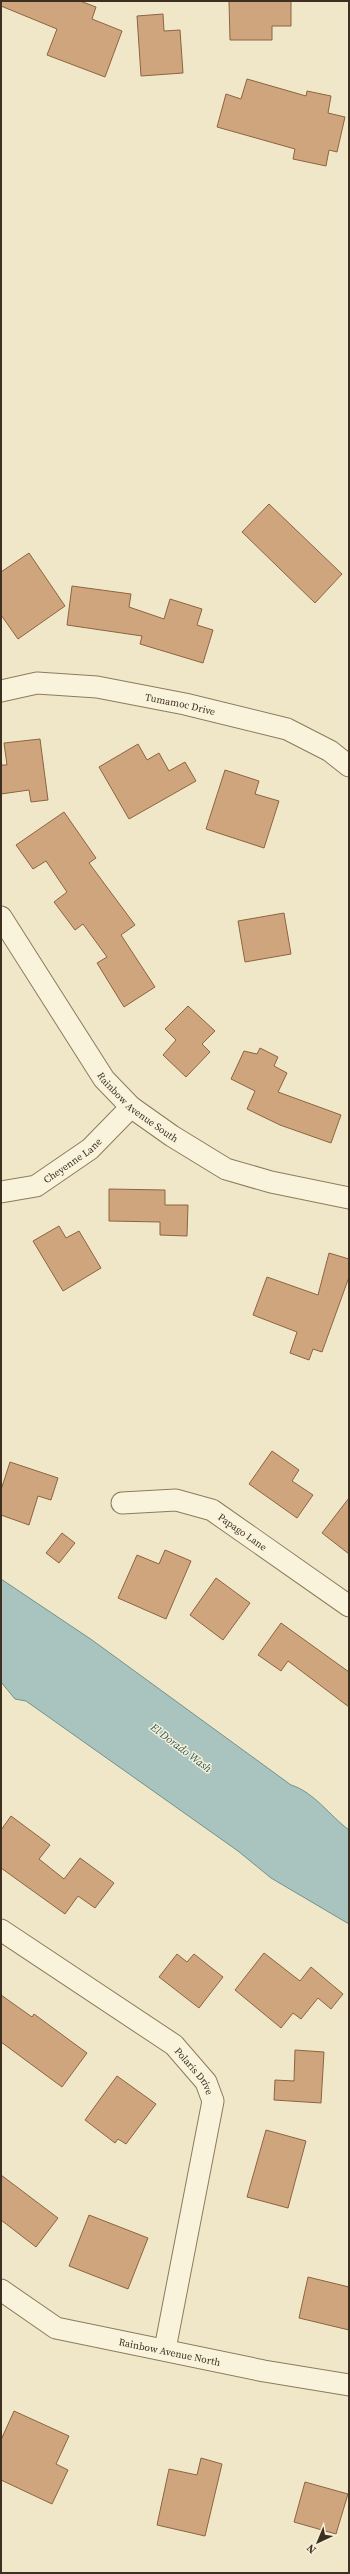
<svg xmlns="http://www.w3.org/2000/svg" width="350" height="2574" font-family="'Source Serif 4',serif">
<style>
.water{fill:#a9c4be;stroke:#6f938d}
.building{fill:#cfa57d;stroke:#8d6441}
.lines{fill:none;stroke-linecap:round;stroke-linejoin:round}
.minor-casing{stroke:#8d7a5c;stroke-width:23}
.minor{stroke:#faf3dc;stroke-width:21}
.labels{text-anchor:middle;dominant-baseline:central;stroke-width:3;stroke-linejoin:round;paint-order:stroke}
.street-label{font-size:10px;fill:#3d3020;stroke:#f7f0d8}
.water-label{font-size:11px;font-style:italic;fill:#2f5d5d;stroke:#f7f0d8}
</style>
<rect width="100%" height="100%" fill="#f0e7c8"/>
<path class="water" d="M 1,1579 L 92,1640 L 291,1785 C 314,1792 330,1816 349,1830 L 349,1924 L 271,1878 L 238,1851 L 26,1701 L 15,1699 L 1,1682 Z"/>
<g class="building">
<path d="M 1,1 L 80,1 L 96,7 L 92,19 L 122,31 L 105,77 L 47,55 L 57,29 L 1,6 Z"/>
<path d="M 229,1 L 291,1 L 291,26 L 272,26 L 272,40 L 230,40 Z"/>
<path d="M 163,14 L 164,31 L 180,30 L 183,73 L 141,76 L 137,16 Z"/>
<path d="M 247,79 L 306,96 L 307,91 L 331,96 L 328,113 L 345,117 L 337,152 L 329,150 L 326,166 L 293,159 L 295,149 L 217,127 L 226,94 L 241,99 Z"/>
<path d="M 269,504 L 342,574 L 315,603 L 242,532 Z"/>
<path d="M 29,553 L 65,606 L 18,639 L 1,615 L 1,572 Z"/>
<path d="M 72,586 L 131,594 L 129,607 L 164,619 L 170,599 L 202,609 L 197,625 L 213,630 L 203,663 L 140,644 L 142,636 L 67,625 Z"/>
<path d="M 40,739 L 48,800 L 31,802 L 29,790 L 1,794 L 1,765 L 7,765 L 4,743 Z"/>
<path d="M 138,744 L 147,760 L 159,753 L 169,771 L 185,762 L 196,781 L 129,819 L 99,767 Z"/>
<path d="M 225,770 L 259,781 L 255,794 L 279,801 L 264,848 L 206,829 Z"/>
<path d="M 64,812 L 96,858 L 89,863 L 135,925 L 121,935 L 155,987 L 124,1007 L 97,963 L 107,957 L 83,924 L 75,930 L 54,902 L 67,892 L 46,861 L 33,869 L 16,845 Z"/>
<path d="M 284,913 L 291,954 L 245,962 L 238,921 Z"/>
<path d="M 188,1006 L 215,1031 L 202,1044 L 210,1052 L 186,1077 L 163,1055 L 176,1040 L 165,1029 Z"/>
<path d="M 260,1048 L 278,1057 L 274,1066 L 287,1073 L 278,1092 L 341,1115 L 331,1143 L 280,1125 L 247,1109 L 255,1091 L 231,1079 L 244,1051 L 257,1054 Z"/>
<path d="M 109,1189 L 165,1190 L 165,1205 L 188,1205 L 187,1236 L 160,1235 L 160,1222 L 109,1221 Z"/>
<path d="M 59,1226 L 66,1238 L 79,1231 L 101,1268 L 63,1291 L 33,1241 Z"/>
<path d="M 329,1253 L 349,1259 L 349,1277 L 322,1352 L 313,1349 L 309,1360 L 290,1353 L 297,1332 L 253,1315 L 267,1277 L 318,1295 Z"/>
<path d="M 272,1451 L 299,1470 L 292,1481 L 313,1495 L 297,1518 L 249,1484 Z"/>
<path d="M 10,1462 L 58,1478 L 51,1500 L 38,1496 L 29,1525 L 1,1515 L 1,1490 Z"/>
<path d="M 349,1498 L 349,1554 L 322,1533 Z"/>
<path d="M 62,1533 L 75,1543 L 59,1563 L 46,1553 Z"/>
<path d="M 165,1550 L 191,1561 L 166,1619 L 118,1598 L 137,1555 L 159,1564 Z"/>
<path d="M 216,1578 L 250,1603 L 223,1640 L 190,1615 Z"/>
<path d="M 281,1623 L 349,1672 L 349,1707 L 288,1661 L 281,1671 L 258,1655 Z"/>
<path d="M 11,1816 L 50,1845 L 39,1859 L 64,1879 L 80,1858 L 114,1883 L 95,1908 L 78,1896 L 65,1914 L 1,1868 L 1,1830 Z"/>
<path d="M 264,1953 L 300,1981 L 311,1967 L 343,1994 L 331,2009 L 318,1998 L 301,2019 L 293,2013 L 281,2028 L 235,1990 Z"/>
<path d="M 177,1954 L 187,1962 L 194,1954 L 223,1977 L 199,2008 L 159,1977 Z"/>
<path d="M 1,1995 L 32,2017 L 34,2014 L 87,2053 L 62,2087 L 1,2042 Z"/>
<path d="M 295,2050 L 324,2052 L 321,2103 L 274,2100 L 275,2080 L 294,2081 Z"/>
<path d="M 117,2076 L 156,2104 L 126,2144 L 118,2139 L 115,2143 L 85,2120 Z"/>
<path d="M 266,2130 L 306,2141 L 288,2208 L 247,2197 Z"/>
<path d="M 1,2175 L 58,2218 L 36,2247 L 1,2220 Z"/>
<path d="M 89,2215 L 148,2238 L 128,2289 L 69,2266 Z"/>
<path d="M 308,2277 L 349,2287 L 349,2330 L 299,2318 Z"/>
<path d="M 14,2411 L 69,2436 L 56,2464 L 68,2470 L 52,2504 L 1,2480 L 1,2440 Z"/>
<path d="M 201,2458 L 222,2464 L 205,2536 L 157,2525 L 169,2469 L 197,2475 Z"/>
<path d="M 305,2482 L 348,2494 L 336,2534 L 294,2522 Z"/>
</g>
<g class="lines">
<g class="minor-casing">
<g id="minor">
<path id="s1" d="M 1,691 L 37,683 L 97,687 L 185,704 L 287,729 L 330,751 L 349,766"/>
<path id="s2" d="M 1,917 L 104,1079 L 131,1107 L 172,1136 L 226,1169 L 271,1182 L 349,1198"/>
<path id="s3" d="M 1,1192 L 36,1186 L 90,1149 L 131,1107"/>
<path id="s4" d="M 122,1503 L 176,1500 L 212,1510 L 349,1606"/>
<path id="s5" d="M 1,1930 L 174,2045 L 206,2082 L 213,2101 L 165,2349"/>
<path id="s6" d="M 1,2290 L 56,2328 L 264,2371 L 349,2385"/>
</g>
</g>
<use href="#minor" class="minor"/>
</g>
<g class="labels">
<g class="street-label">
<text stroke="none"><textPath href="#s1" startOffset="182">Tumamoc Drive</textPath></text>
<text stroke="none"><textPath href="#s2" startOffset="236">Rainbow Avenue South</textPath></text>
<text stroke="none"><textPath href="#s3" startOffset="80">Cheyenne Lane</textPath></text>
<text stroke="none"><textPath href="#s4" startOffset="129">Papago Lane</textPath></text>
<text stroke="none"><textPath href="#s5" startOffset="241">Polaris Drive</textPath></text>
<text stroke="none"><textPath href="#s6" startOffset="183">Rainbow Avenue North</textPath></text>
</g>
<g class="water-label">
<text transform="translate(181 1748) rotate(37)">El Dorado Wash</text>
</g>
</g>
<rect width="350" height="2574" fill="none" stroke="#3d3020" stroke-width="4"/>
<g transform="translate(318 2542) rotate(224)" stroke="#f7f0d8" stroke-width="3" paint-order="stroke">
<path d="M0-3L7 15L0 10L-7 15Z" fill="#3d3020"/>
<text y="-6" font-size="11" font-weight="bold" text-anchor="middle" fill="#3d3020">N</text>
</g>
</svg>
